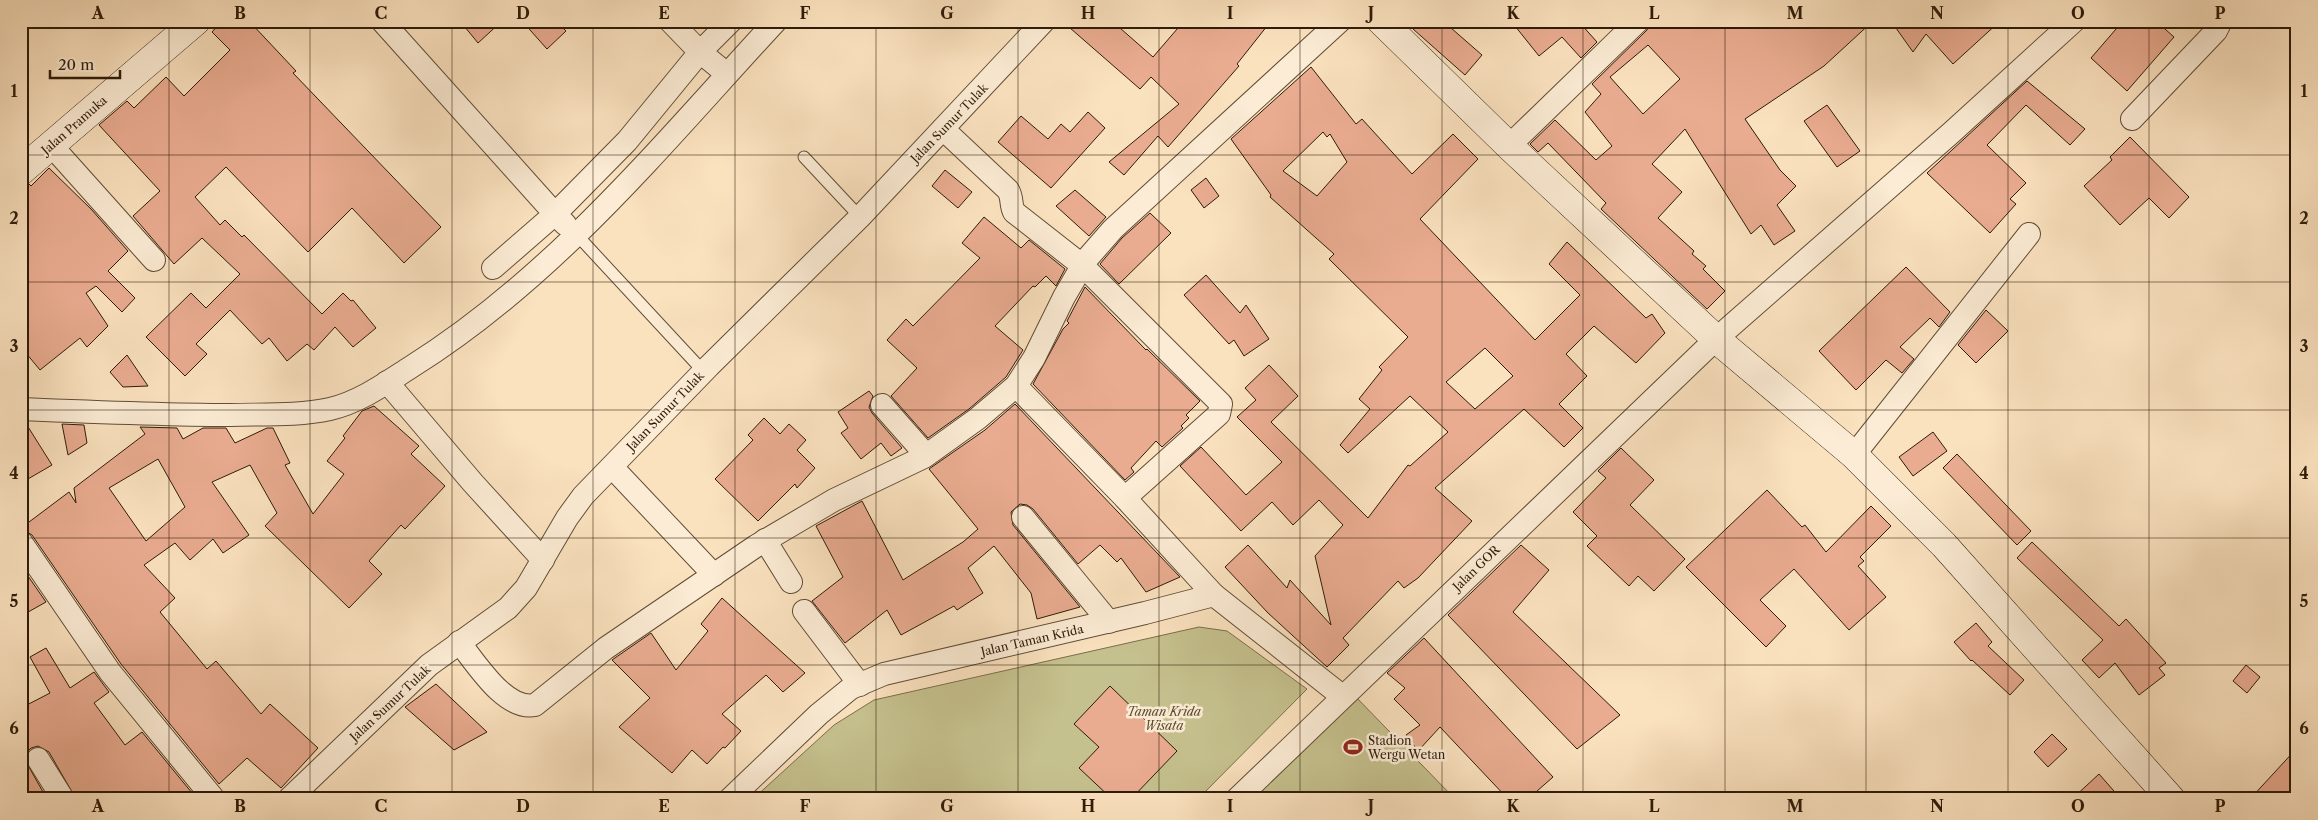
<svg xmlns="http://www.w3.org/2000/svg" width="2318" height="820" font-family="'Libre Caslon Text',serif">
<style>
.green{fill:#c5c18e;stroke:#7a6e4b}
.building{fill:#eaac91;stroke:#2e1b08;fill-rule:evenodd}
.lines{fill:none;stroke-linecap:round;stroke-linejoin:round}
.lane-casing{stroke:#614d36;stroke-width:13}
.street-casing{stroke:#614d36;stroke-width:24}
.secondary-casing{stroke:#2e1b08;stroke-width:29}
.lane{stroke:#fcecd5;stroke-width:11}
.street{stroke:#fcecd5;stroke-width:22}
.secondary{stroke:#fcecd5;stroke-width:28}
.grid{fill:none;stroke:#2e1b08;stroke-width:1;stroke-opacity:0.55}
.labels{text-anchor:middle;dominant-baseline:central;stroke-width:5;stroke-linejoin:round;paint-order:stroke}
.street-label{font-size:12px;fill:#2e1b08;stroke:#fcecd5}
.park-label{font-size:12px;font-style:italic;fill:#5b4d30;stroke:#fcecd5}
.poi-label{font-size:12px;fill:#2e1b08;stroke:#fcecd5;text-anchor:start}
.neatline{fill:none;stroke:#2e1b08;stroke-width:2}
.grid-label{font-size:16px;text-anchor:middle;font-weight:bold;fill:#2e1b08}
</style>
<rect width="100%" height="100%" fill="#fbe2bf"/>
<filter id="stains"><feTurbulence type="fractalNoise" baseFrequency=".004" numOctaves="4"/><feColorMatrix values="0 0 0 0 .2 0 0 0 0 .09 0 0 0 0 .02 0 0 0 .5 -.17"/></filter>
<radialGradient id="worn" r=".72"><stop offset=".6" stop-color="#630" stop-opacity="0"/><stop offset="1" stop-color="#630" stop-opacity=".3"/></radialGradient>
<g class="green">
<path d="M 1199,627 L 1227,631 L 1307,689 L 1198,799 L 753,799 L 834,725 L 874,700 Z"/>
<path d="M 1353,694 L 1455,799 L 1251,799 Z"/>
</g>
<g class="building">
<path d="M 222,21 L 249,21 L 296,71 L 293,73 L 441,227 L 404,263 L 352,208 L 308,252 L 226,167 L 195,197 L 220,225 L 225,220 L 242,237 L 244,235 L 322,314 L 343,293 L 351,301 L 353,300 L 376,328 L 353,347 L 335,327 L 314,350 L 307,344 L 287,361 L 269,338 L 262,344 L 230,310 L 196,344 L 207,354 L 185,376 L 146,337 L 191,293 L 206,308 L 240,274 L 202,238 L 174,264 L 133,216 L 160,191 L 99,125 L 127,101 L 134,108 L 166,77 L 184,96 L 230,50 L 212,32 Z"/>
<path d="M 460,21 L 502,21 L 478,43 Z"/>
<path d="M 522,21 L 556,21 L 566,31 L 547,49 Z"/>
<path d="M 1062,21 L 1112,21 L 1153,57 L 1184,21 L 1271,21 L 1237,64 L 1239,66 L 1168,147 L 1158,136 L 1124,175 L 1109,162 L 1179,104 L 1151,77 L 1140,89 Z"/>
<path d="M 1404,21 L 1443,21 L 1482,55 L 1465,75 Z"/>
<path d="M 1511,21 L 1581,21 L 1580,23 L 1597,42 L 1581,58 L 1562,37 L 1539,56 Z"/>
<path d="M 1651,21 L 1873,21 L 1824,66 L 1745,119 L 1780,170 L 1796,186 L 1777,205 L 1795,231 L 1774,245 L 1761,225 L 1751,234 L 1685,129 L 1652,164 L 1682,192 L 1658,218 L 1694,251 L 1692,254 L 1706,266 L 1703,269 L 1725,291 L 1707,309 L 1601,209 L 1606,203 L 1548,143 L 1538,152 L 1530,144 L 1555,120 L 1596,160 L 1612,146 L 1585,112 L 1601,94 L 1592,84 L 1647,30 ZM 1648,45 L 1680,79 L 1643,114 L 1610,77 Z"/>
<path d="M 1891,21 L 2000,21 L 1953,64 L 1926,34 L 1913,52 Z"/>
<path d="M 2123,21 L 2156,21 L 2174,37 L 2127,91 L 2091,58 Z"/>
<path d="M 1311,67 L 1356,124 L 1362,119 L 1412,174 L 1453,134 L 1478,159 L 1420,219 L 1535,340 L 1580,295 L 1549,264 L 1567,242 L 1646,318 L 1652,314 L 1665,333 L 1636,363 L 1594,326 L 1566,354 L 1587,376 L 1559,404 L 1583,428 L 1564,447 L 1524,409 L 1435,488 L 1472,521 L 1418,578 L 1404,588 L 1398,581 L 1343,638 L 1349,645 L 1327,667 L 1268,613 L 1225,567 L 1248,545 L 1287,588 L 1290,580 L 1331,625 L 1315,556 L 1343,525 L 1319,500 L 1293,525 L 1272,502 L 1241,531 L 1180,466 L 1201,447 L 1246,495 L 1282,462 L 1237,417 L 1256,400 L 1245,388 L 1269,365 L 1298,396 L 1271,422 L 1368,518 L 1408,465 L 1410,466 L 1448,432 L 1410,396 L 1348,453 L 1340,445 L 1370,409 L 1359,399 L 1382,370 L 1379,367 L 1408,337 L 1329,259 L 1334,254 L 1270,197 L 1271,195 L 1231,139 ZM 1323,132 L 1327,137 L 1330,134 L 1347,162 L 1317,196 L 1283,171 ZM 1485,348 L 1513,376 L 1475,409 L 1446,382 Z"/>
<path d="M 2027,81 L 2085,129 L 2070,145 L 2026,105 L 1987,145 L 2026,183 L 2010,199 L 2016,204 L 1990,233 L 1927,173 Z"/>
<path d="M 1827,105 L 1860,151 L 1837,167 L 1804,121 Z"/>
<path d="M 1088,112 L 1105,128 L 1051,188 L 998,142 L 1021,116 L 1048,139 L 1061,124 L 1070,132 Z"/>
<path d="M 2130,137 L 2189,197 L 2169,218 L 2149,198 L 2120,225 L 2084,186 L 2112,160 L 2110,157 Z"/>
<path d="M 49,168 L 91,209 L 128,251 L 108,271 L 135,298 L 122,312 L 96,286 L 86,293 L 108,326 L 87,347 L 80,338 L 40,370 L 21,347 L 21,186 L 29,184 L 31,186 Z"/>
<path d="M 945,170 L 972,192 L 958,208 L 932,186 Z"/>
<path d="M 1206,178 L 1219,196 L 1204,208 L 1191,190 Z"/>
<path d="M 1075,190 L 1106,217 L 1089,236 L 1056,206 Z"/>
<path d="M 1150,213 L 1171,233 L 1119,284 L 1100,264 L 1122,238 Z"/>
<path d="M 984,217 L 1021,248 L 1029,240 L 1065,269 L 1056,286 L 1046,276 L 1035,287 L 1033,286 L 995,326 L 1023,350 L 1006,377 L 969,409 L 928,438 L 891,396 L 917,368 L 887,340 L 906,319 L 913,326 L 980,258 L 962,243 Z"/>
<path d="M 1906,267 L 1950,312 L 1939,327 L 1930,318 L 1900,347 L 1914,359 L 1902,373 L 1886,360 L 1856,390 L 1819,351 Z"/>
<path d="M 1206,275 L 1240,313 L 1246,305 L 1269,339 L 1244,356 L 1234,340 L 1229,344 L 1184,295 Z"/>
<path d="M 1085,287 L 1146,350 L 1147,349 L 1200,401 L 1186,415 L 1189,418 L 1181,426 L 1183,428 L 1162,447 L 1156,441 L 1131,468 L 1134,472 L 1125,480 L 1033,384 L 1063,329 L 1069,323 L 1067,321 Z"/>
<path d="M 1986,310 L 2008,331 L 1976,363 L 1958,345 Z"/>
<path d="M 127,355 L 148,386 L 123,387 L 110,372 Z"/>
<path d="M 869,391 L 873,396 L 869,407 L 872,413 L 902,448 L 891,456 L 881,443 L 861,459 L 841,433 L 848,428 L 838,412 Z"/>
<path d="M 1015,404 L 1180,577 L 1146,592 L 1121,558 L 1117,562 L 1100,545 L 1078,564 L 1033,509 L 1027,505 L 1020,504 L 1011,512 L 1013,525 L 1080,607 L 1037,619 L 1031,593 L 994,546 L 968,568 L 983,593 L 957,610 L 954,606 L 901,635 L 887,610 L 845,643 L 812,601 L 843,577 L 816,526 L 862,501 L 903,580 L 963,542 L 978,529 L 929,469 L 985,430 Z"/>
<path d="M 374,406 L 419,446 L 411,454 L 445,486 L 405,529 L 401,525 L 369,561 L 382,574 L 349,608 L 265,526 L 277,513 L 250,465 L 212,482 L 249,535 L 223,553 L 213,539 L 190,560 L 175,543 L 144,565 L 175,598 L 160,612 L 207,669 L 216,661 L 261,714 L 270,704 L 318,748 L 281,788 L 247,758 L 219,784 L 121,664 L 32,535 L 21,528 L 69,492 L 76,503 L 74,488 L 145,434 L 140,427 L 177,428 L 183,439 L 203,428 L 226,428 L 235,443 L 267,428 L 273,428 L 290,463 L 285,465 L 313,514 L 344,474 L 327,461 L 345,438 L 343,436 L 362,411 ZM 158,459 L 185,507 L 146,541 L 109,488 Z"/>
<path d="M 764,418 L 780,434 L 789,424 L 806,440 L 797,450 L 815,468 L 797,488 L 795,484 L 758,521 L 715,479 L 753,440 L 748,435 Z"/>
<path d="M 21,422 L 25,422 L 52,465 L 21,483 Z"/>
<path d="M 62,424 L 84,425 L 87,443 L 68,455 Z"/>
<path d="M 1933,432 L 1947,451 L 1913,476 L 1899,457 Z"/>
<path d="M 1621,448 L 1654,480 L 1630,505 L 1685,559 L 1654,591 L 1638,576 L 1629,586 L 1587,546 L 1597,536 L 1573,512 L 1606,478 L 1598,471 Z"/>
<path d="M 1957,454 L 2031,531 L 2017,545 L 1943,468 Z"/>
<path d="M 1767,490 L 1802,527 L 1805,525 L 1826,552 L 1871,506 L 1891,526 L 1860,557 L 1864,561 L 1858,566 L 1886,597 L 1849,630 L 1794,569 L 1760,600 L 1786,626 L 1766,647 L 1686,567 Z"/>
<path d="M 2032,542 L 2119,626 L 2126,619 L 2166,663 L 2159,668 L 2165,675 L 2139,695 L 2115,663 L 2099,678 L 2082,660 L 2103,640 L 2017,558 Z"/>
<path d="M 1521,545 L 1549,570 L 1513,612 L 1620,715 L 1577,749 L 1448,615 Z"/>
<path d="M 21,566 L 46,602 L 21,616 Z"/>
<path d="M 722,598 L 805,673 L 783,692 L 766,675 L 722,714 L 741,731 L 725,748 L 723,747 L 707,764 L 692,750 L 672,773 L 619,727 L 650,698 L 612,660 L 651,633 L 676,670 L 708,631 L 701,624 Z"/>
<path d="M 1976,623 L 1992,642 L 1988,646 L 2024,680 L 2010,695 L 1972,660 L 1971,661 L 1954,642 Z"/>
<path d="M 1424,638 L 1553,777 L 1528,799 L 1508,799 L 1440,727 L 1418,751 L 1406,735 L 1420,725 L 1394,699 L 1405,688 L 1387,673 Z"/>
<path d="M 46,648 L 70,688 L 94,672 L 109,692 L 94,703 L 125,745 L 142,732 L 197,799 L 76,799 L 49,752 L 38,746 L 31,748 L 27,752 L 25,760 L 47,799 L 26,799 L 21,790 L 21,708 L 50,693 L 30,657 Z"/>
<path d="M 2246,665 L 2260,677 L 2247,693 L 2233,681 Z"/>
<path d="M 436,684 L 487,732 L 454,750 L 405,707 Z"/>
<path d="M 1110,686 L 1177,751 L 1131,799 L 1112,799 L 1079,768 L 1099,747 L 1074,724 Z"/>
<path d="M 2052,734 L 2067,749 L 2048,767 L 2034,752 Z"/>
<path d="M 2297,748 L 2297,785 L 2284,799 L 2250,799 Z"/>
<path d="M 2099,774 L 2121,799 L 2072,799 Z"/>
</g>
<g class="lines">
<g class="lane-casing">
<g id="lane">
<path d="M 804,157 L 860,217"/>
<path d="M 577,235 L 704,372"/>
</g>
</g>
<g class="street-casing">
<g id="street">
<path d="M 382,21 L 555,214 L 493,268"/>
<path d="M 670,21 L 700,52 L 731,21"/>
<path d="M 2132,119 L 2216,31 L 2221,21"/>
<path d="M 943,129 L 1008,190 C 1013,198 1010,204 1014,212 L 1083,266 L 1221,404 L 1219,414 L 1125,498"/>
<path d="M 51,145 L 154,260"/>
<path d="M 1509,146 L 1638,21"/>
<path d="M 565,224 L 555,214 L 627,141 L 700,52 L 727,74"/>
<path d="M 387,382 L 473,483 L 543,560"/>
<path d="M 1016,386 L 1125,498 L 1214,595"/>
<path d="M 882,405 L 926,455"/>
<path d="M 21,409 C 91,412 161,415 230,415 C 263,414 298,416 330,409 C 360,402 386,383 411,367 C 555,277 662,144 776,21"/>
<path d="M 1854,455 L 2029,234"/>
<path d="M 612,467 L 714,575"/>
<path d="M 1023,517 L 1109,622"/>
<path d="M 765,540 L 791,582"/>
<path d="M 21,542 L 110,672 L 214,799"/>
<path d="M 804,611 L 860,685"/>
<path d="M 459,642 C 476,663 505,711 535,705 L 606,648 L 756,546 L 834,500 L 924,457 L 977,419 L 1016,386 L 1034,358 L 1064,297 L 1085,261 L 1113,229 L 1340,21"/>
<path d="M 38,759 L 63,799"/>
<path d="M 289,799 L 429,665 L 508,608 L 526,588 L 567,518 L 583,496 L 709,366 L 860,217 L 1044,21"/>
<path d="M 730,799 L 819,714 L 851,688 L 884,674 L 1145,613 L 1214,595 L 1342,696"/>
<path d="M 1237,799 L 1716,339 L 1951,133 L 2074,21"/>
</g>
</g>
<g class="secondary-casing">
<g id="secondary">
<path d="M 1381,21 L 1509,146 L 1716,339 L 1854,455 L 1944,545 L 2171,799"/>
<path d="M 21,171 L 196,21"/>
</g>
</g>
<use href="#lane" class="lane"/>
<use href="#street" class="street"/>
<use href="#secondary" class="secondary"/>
</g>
<path class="grid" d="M 169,21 L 169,799M 310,21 L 310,799M 452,21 L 452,799M 593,21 L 593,799M 735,21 L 735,799M 876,21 L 876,799M 1018,21 L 1018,799M 1159,21 L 1159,799M 1300,21 L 1300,799M 1442,21 L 1442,799M 1583,21 L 1583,799M 1725,21 L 1725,799M 1866,21 L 1866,799M 2008,21 L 2008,799M 2149,21 L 2149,799M 21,155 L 2297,155M 21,282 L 2297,282M 21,410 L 2297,410M 21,538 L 2297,538M 21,665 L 2297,665"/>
<defs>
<g id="stadium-bare" transform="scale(1.5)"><path d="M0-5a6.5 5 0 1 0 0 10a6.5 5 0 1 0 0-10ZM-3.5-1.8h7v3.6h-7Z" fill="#8f2418" stroke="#fcecd5" stroke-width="2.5" paint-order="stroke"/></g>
</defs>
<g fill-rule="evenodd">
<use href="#stadium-bare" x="1353" y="747"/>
</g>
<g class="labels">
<g class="street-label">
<text transform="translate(949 123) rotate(-46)">Jalan Sumur Tulak</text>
<text transform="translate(74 125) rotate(-41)">Jalan Pramuka</text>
<text transform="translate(665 411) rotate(-46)">Jalan Sumur Tulak</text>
<text transform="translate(1476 568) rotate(-44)">Jalan GOR</text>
<text transform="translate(1032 640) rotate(-13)">Jalan Taman Krida</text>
<text transform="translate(390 703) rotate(-43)">Jalan Sumur Tulak</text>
</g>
<g class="park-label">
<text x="1164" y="711">Taman Krida<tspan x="1164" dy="14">Wisata</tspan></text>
</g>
<g class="poi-label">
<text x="1368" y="740">Stadion<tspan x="1368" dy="14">Wergu Wetan</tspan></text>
</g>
</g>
<rect width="2318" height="820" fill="none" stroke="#fbe2bf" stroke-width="55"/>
<path d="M50 70v8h70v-8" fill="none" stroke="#2e1b08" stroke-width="2.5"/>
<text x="58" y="70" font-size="15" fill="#2e1b08" stroke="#fcecd5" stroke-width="4" paint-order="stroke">20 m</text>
<rect x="28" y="28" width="2262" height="764" class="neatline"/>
<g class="grid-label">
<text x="98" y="19">A</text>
<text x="240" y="19">B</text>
<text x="381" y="19">C</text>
<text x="523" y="19">D</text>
<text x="664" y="19">E</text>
<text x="805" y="19">F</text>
<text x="947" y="19">G</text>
<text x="1088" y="19">H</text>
<text x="1230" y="19">I</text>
<text x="1371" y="19">J</text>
<text x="1513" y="19">K</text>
<text x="1654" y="19">L</text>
<text x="1795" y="19">M</text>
<text x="1937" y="19">N</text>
<text x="2078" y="19">O</text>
<text x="2220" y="19">P</text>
<text x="14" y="97">1</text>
<text x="2304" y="97">1</text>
<text x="14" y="224">2</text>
<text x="2304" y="224">2</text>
<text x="14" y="352">3</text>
<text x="2304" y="352">3</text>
<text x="14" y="479">4</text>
<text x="2304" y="479">4</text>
<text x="14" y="607">5</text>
<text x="2304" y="607">5</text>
<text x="14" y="734">6</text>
<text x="2304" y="734">6</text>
<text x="98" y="812">A</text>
<text x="240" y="812">B</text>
<text x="381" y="812">C</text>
<text x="523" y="812">D</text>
<text x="664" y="812">E</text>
<text x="805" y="812">F</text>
<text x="947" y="812">G</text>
<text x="1088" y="812">H</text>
<text x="1230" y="812">I</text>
<text x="1371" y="812">J</text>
<text x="1513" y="812">K</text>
<text x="1654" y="812">L</text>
<text x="1795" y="812">M</text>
<text x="1937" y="812">N</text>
<text x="2078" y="812">O</text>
<text x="2220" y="812">P</text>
</g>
<rect width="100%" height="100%" filter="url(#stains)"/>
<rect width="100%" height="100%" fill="url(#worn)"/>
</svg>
